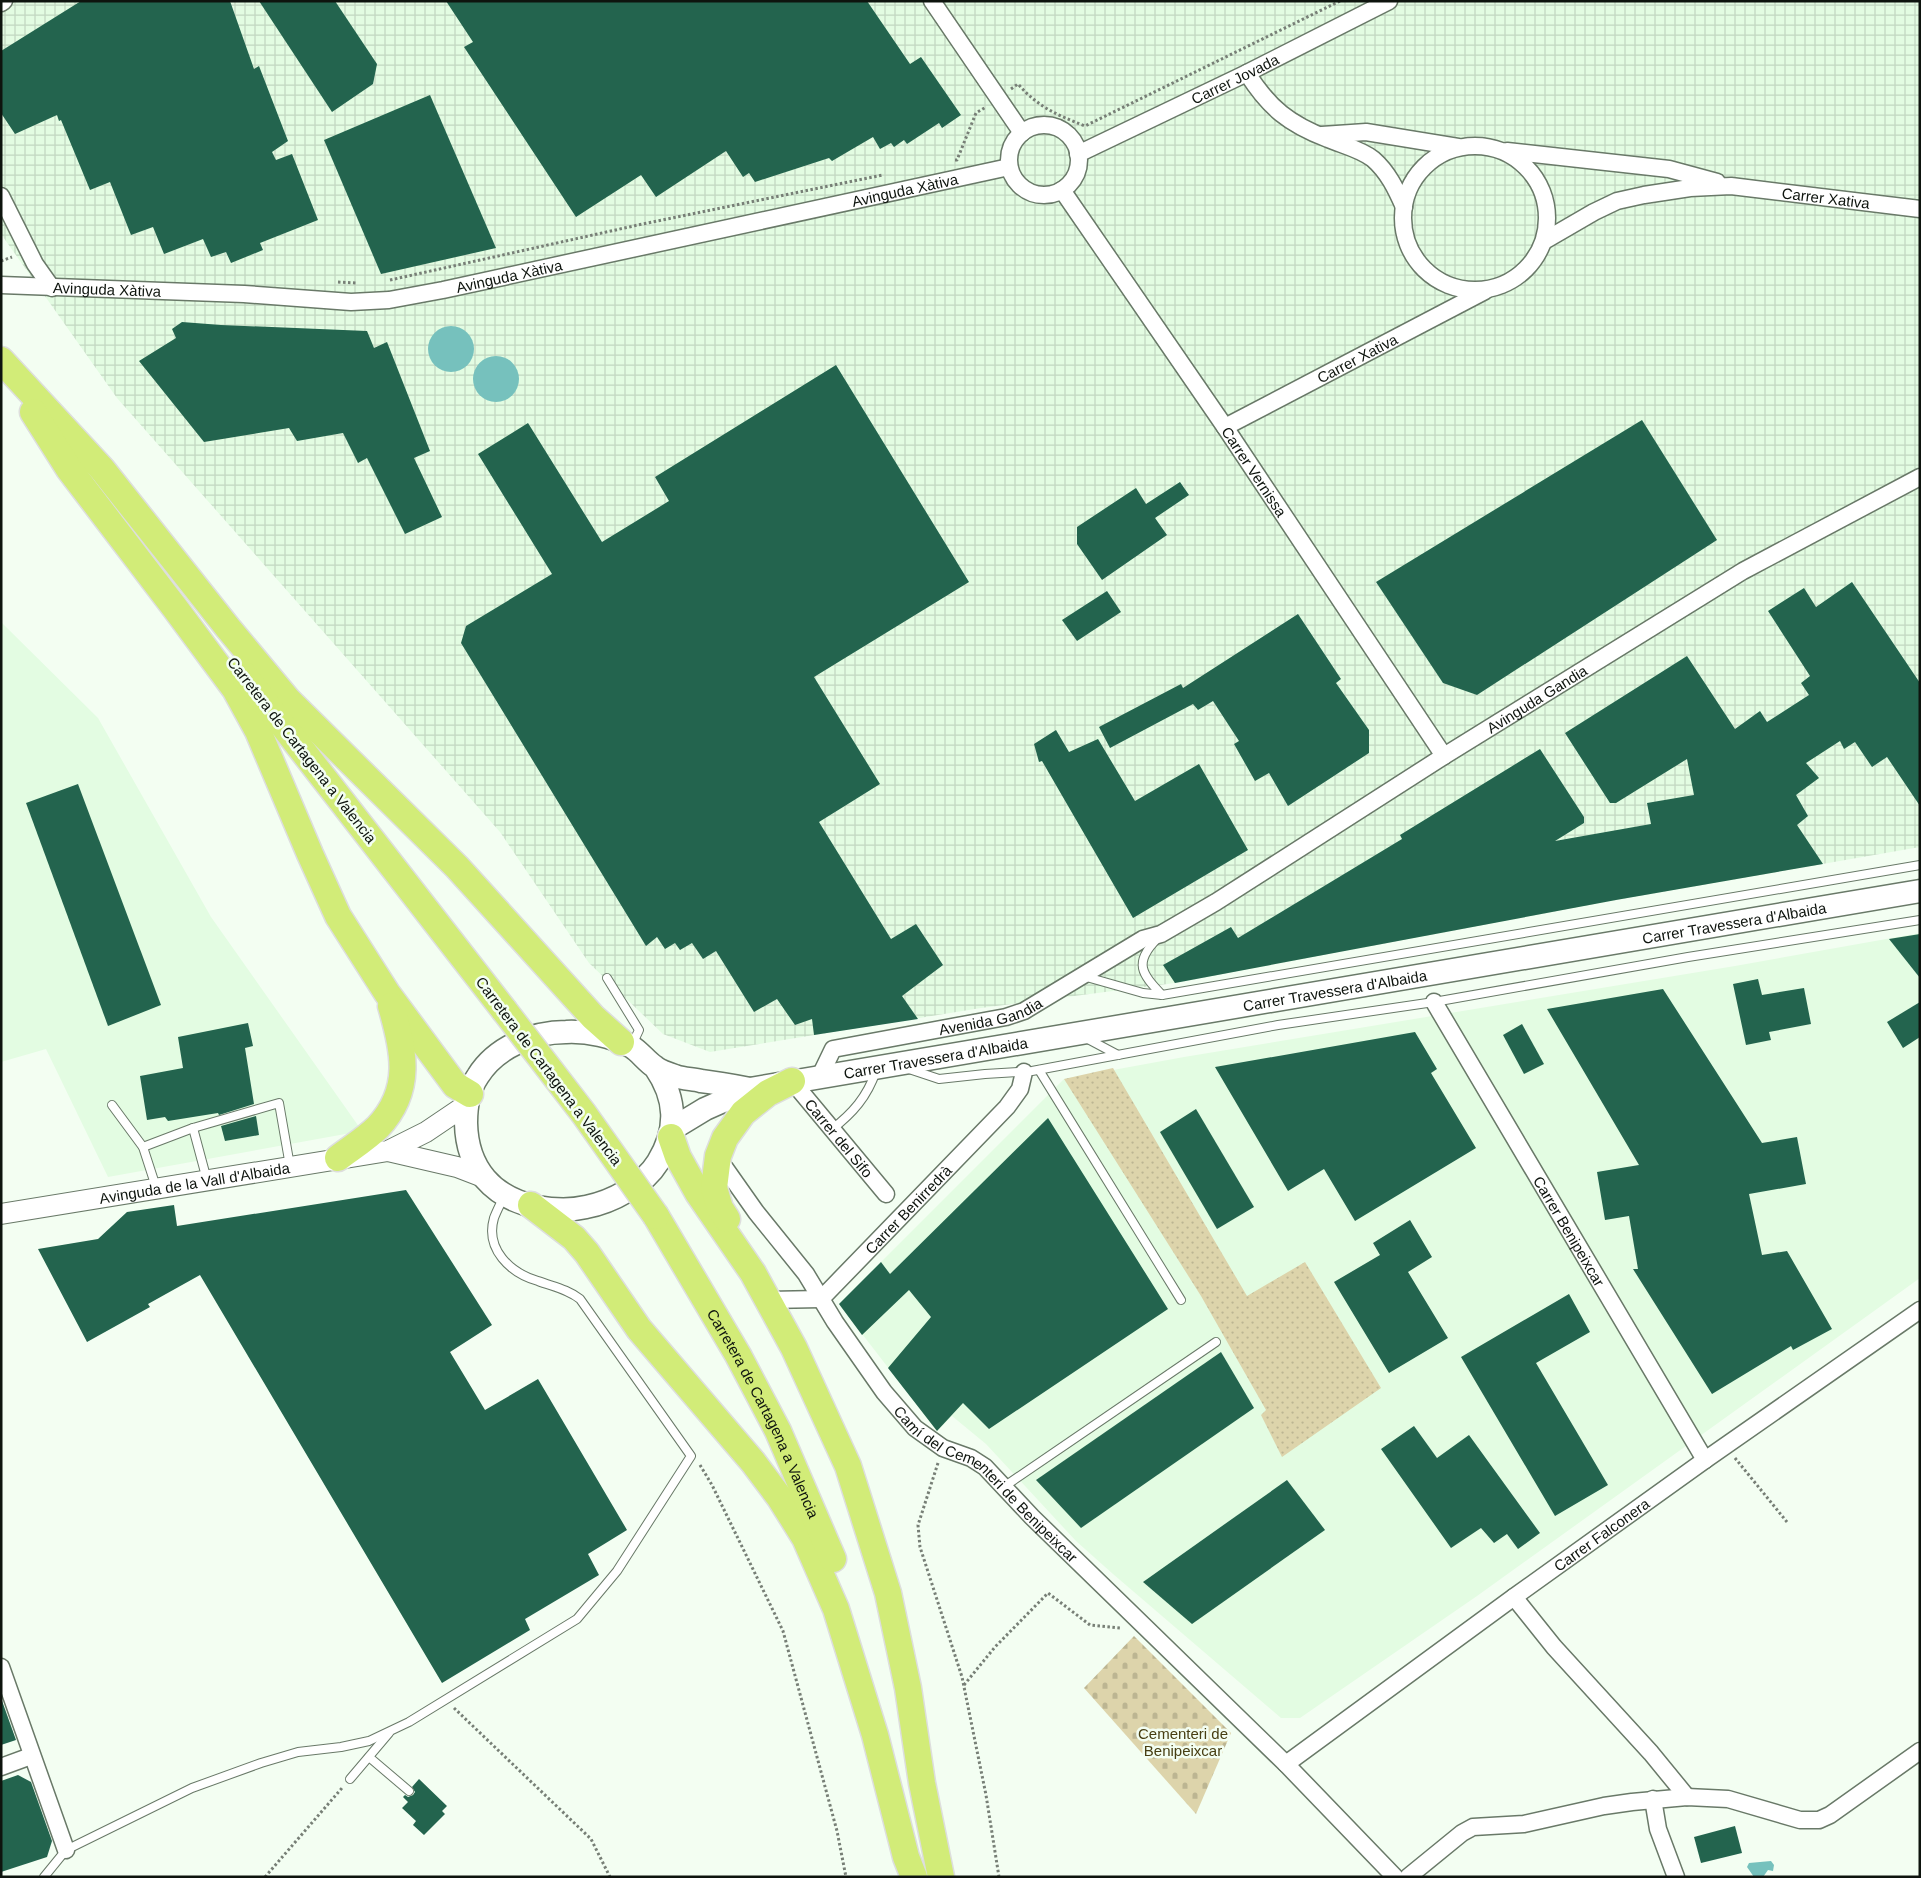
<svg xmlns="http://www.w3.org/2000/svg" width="1921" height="1878" font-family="Arial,sans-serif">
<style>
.built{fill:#e3fce2}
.industrial{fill:url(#industrial-grid)}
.cemetery{fill:url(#cemetery-stones)}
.park{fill:url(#park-dots)}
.water{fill:#76c1bd}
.building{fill:#23644e}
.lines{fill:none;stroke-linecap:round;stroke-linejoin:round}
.service-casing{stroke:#697968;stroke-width:10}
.minor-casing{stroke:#697968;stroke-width:19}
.tertiary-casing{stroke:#697968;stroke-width:22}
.secondary-casing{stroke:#697968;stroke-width:25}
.trunk-casing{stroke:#dddedd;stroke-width:29}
.path{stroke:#777f76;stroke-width:3;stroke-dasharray:2.5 2.5;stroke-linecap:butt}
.service{stroke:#fff;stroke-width:8}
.minor{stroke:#fff;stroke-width:16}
.tertiary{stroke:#fff;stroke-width:20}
.secondary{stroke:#fff;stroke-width:22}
.trunk{stroke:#d2ec78;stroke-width:26}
.trunk-bridge-casing{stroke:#dddedd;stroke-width:29;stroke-linecap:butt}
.trunk-bridge{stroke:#d2ec78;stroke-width:26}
.labels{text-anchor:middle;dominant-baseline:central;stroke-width:5;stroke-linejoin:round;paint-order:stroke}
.street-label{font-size:15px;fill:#0e140e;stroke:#f3fef2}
.park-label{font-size:15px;fill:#473e12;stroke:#f3fef2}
</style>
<defs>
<pattern id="industrial-grid" width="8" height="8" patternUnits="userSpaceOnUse" patternTransform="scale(1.25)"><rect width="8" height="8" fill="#e3fce2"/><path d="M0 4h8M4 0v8" fill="none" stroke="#c2d7c1"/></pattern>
<pattern id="cemetery-stones" width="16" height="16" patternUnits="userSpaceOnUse" patternTransform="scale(1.25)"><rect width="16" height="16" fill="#ddd4ab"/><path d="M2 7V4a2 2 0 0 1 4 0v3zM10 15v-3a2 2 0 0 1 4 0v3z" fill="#bcb592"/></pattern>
<pattern id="park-dots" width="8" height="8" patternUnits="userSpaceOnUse" patternTransform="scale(1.25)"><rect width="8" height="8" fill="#ddd4ab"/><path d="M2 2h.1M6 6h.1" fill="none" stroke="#bcb592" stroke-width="1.8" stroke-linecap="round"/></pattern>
</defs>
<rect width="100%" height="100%" fill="#f3fef2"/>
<g class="built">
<path d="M 1,622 L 98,718 L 211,917 L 362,1131 L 108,1177 L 46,1049 L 1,1062 Z"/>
<path d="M 1920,933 L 1920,1278 L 1477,1596 L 1300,1718 L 1281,1718 L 1113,1574 L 1076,1541 L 986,1444 L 952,1416 L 937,1431 L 839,1304 L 1064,1079 L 1184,1057 L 1735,966 Z"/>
</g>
<path class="industrial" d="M 1,1 L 1920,1 L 1920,847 L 1616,900 L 1175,983 L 981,1008 L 710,1052 L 663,1034 L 589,963 L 500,832 L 117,398 L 1,234 Z"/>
<path class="cemetery" d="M 1134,1636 L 1231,1733 L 1196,1814 L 1084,1688 Z"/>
<path class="park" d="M 1113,1068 L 1247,1296 L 1305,1262 L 1381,1388 L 1282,1457 L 1261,1415 L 1266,1410 L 1201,1296 L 1064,1079 Z"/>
<g class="water">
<circle cx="451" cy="349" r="23"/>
<circle cx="496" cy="379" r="23"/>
<path d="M 1771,1861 L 1774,1865 L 1773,1871 L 1768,1870 L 1763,1877 L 1754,1877 L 1747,1867 L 1749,1863 Z"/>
</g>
<g class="building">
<path d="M 81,1 L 230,1 L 254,69 L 259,66 L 288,141 L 272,152 L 276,160 L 292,154 L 318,220 L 260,243 L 263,250 L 231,263 L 226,252 L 211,257 L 203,239 L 164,254 L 153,227 L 131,235 L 110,182 L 90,190 L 61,120 L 59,121 L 57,115 L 15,134 L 1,113 L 1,51 Z"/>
<path d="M 259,1 L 335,1 L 377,64 L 373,84 L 332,112 Z"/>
<path d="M 446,1 L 867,1 L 910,64 L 921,57 L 961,115 L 942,128 L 939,123 L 907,144 L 904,140 L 894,147 L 891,143 L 880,149 L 873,137 L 832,161 L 829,158 L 755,182 L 749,173 L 743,177 L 726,151 L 656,197 L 641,175 L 576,217 L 464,47 L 473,42 Z"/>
<path d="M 430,95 L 496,248 L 381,274 L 324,140 Z"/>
<path d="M 182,322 L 221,325 L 367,331 L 374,348 L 387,342 L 430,451 L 414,458 L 442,517 L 405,534 L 367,458 L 358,463 L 343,433 L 297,441 L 289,428 L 204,442 L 139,361 L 176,338 L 172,329 Z"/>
<path d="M 836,365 L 969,582 L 814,677 L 880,784 L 819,822 L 891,939 L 916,924 L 943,965 L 902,996 L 918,1019 L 814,1035 L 812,1019 L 795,1025 L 777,999 L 754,1012 L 716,951 L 703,959 L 692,943 L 680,950 L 675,943 L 665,949 L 657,937 L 646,946 L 461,643 L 466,626 L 552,574 L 478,454 L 528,423 L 602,542 L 669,501 L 655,477 Z"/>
<path d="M 1642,420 L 1717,540 L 1477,695 L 1443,683 L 1376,582 Z"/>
<path d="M 1180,482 L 1189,495 L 1155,518 L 1167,535 L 1102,580 L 1077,544 L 1077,527 L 1136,488 L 1146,504 Z"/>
<path d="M 1852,582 L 1920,683 L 1920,806 L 1887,757 L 1872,767 L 1855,742 L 1844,749 L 1840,741 L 1806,763 L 1819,778 L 1796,795 L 1808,816 L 1797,825 L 1823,864 L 1616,900 L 1175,983 L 1163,965 L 1231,927 L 1238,938 L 1402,839 L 1400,835 L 1540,749 L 1584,817 L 1584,823 L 1555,841 L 1651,824 L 1647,803 L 1694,795 L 1687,759 L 1616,803 L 1610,803 L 1565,733 L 1687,656 L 1735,729 L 1760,711 L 1767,722 L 1809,695 L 1801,683 L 1810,676 L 1768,611 L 1804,588 L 1816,607 Z"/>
<path d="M 1107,591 L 1121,612 L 1077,641 L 1062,620 Z"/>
<path d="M 1298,614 L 1341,679 L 1336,683 L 1369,730 L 1369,753 L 1288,806 L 1269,773 L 1255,781 L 1234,744 L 1239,741 L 1213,701 L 1198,710 L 1193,704 L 1110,748 L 1099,727 L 1181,684 L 1183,688 Z"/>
<path d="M 1056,730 L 1069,752 L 1098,739 L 1135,801 L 1199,764 L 1248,850 L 1133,918 L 1042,761 L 1039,762 L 1034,744 Z"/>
<path d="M 78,784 L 161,1005 L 108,1026 L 26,803 Z"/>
<path d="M 1920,934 L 1920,978 L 1889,939 Z"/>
<path d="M 1758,979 L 1762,995 L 1804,988 L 1811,1024 L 1769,1032 L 1771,1040 L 1746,1045 L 1733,984 Z"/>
<path d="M 1663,989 L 1762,1143 L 1797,1137 L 1806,1184 L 1749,1194 L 1762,1255 L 1787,1251 L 1832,1329 L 1793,1350 L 1791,1346 L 1712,1394 L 1633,1269 L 1638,1269 L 1629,1216 L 1605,1220 L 1597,1172 L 1639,1165 L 1547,1009 Z"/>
<path d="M 1920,1002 L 1920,1037 L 1903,1048 L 1887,1022 Z"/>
<path d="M 248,1023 L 253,1046 L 245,1048 L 254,1104 L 219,1115 L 218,1113 L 168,1121 L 165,1117 L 147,1120 L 140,1076 L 183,1068 L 178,1037 Z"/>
<path d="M 1522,1024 L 1544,1064 L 1524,1074 L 1503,1035 Z"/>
<path d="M 1415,1032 L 1437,1069 L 1431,1073 L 1476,1148 L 1355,1221 L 1324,1169 L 1288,1191 L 1215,1067 Z"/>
<path d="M 1196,1109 L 1254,1207 L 1217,1229 L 1160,1132 Z"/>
<path d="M 256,1116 L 259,1135 L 225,1141 L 221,1126 Z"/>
<path d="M 1048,1118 L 1168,1309 L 989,1429 L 963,1403 L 937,1431 L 888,1368 L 931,1317 L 909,1290 L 862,1335 L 839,1304 L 881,1262 L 890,1274 Z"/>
<path d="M 406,1190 L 492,1325 L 450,1352 L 485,1410 L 538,1379 L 627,1530 L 588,1554 L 599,1575 L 525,1619 L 530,1630 L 442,1683 L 200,1275 L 148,1304 L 150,1307 L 87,1342 L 38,1249 L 98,1239 L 127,1212 L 174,1205 L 177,1226 Z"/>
<path d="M 1410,1220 L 1432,1257 L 1408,1272 L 1448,1338 L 1389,1373 L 1334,1282 L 1380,1255 L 1373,1243 Z"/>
<path d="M 1569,1294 L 1590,1332 L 1536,1363 L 1608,1485 L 1555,1516 L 1461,1357 Z"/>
<path d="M 1221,1352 L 1254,1408 L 1081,1528 L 1036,1480 Z"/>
<path d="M 1414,1426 L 1437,1458 L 1469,1435 L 1540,1533 L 1518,1549 L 1507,1534 L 1494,1543 L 1481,1528 L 1451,1548 L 1381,1449 Z"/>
<path d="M 1287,1480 L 1325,1530 L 1192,1624 L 1143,1582 Z"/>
<path d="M 1,1698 L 16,1740 L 1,1745 Z"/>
<path d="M 18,1775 L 31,1782 L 52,1841 L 47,1857 L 1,1872 L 1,1781 Z"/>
<path d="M 419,1779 L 447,1806 L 442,1811 L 445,1814 L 424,1835 L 413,1825 L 416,1821 L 402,1808 L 408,1802 L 403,1797 L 405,1795 L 408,1797 L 413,1795 L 415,1792 L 412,1787 Z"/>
<path d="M 1735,1826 L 1742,1853 L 1701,1863 L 1694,1837 Z"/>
</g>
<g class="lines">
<g class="service-casing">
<g id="service">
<path d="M 1157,939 C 1133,963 1142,974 1162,995"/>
<path d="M 1083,976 L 1143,993 L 1162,995 L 1920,865"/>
<path d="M 607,978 L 639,1030 L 632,1045"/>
<path d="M 1086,1038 L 1118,1055"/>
<path d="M 909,1069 L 939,1079 L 985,1074 L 1032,1071 L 1278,1025 L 1434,1002 L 1688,957 L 1920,920"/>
<path d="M 1039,1070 L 1181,1300"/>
<path d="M 112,1105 L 143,1147 L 156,1187"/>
<path d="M 831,1130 C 853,1113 867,1097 876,1071"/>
<path d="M 143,1147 L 193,1128"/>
<path d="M 207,1180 L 193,1128 L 279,1103 L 290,1166"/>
<path d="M 1005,1486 L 1216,1342"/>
<path d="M 369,1757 L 409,1791"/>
<path d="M 350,1779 L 389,1733"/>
<path d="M 44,1877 L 66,1850 L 192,1788 L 261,1763 L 298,1752 L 341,1747 L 369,1741 L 409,1722 L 577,1619 L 617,1571 L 691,1456 L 580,1299 C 567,1289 554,1287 538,1281 C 510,1273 485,1249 494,1218 C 497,1210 501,1203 504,1196"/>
</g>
</g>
<g class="minor-casing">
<g id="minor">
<path d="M 932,1 L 1022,133"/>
<path d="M 1,3 L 4,1"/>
<path d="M 1247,73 C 1269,108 1289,124 1328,139 C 1342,145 1360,149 1373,159 C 1388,172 1396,189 1404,207"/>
<circle cx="1044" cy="160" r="35"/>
<path d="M 1322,135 L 1366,132 L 1458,147"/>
<circle cx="1475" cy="218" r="72"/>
<path d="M 1507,151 L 1669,169 L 1717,182"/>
<path id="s1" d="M 1078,154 L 1247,73 L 1389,1"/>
<path id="s2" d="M 1062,190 L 1225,427 L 1444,756"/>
<path d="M 1,196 L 35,264 L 52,288"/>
<path id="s3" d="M 1544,241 L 1594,212 L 1617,201 L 1644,195 L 1690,188 L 1731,186 L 1920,209"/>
<path id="s4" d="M 1,285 L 244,294 L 351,302 L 389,300 L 443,290 L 1009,167"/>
<path id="s5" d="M 1225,427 L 1485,291"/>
<path id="s6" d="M 1434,1002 L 1705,1460"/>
<path id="s7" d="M 820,1076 L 833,1049 L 1006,1017 L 1024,1011 L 1143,939 L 1161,934 L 1216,902 L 1444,756 L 1743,571 L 1920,477"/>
<path id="s8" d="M 792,1081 L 886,1194"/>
<path id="s9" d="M 725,1168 L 756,1212 L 806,1274 L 835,1322 L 884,1392 L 915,1428 L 943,1448 L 971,1458 L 985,1467 L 1032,1517 L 1286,1764 L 1395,1877"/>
<path id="s10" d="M 821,1299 L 1007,1107 L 1020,1089 L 1024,1072"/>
<path d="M 768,1300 L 821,1299"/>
<path d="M 1514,1597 L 1554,1647 L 1651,1753 L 1687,1797"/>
<path d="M 1,1667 L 66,1850"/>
<path id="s11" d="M 1286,1764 L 1514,1597 L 1705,1460 L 1920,1310"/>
<path d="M 1,1767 L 31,1756"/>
<path d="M 1653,1799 L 1658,1829 L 1676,1877"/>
<path d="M 1408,1877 L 1462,1833 L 1473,1827 L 1524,1824 L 1604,1806 L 1632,1802 L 1687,1797 L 1728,1799 L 1800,1820 L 1819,1820 L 1830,1815 L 1920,1751"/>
</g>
</g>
<g class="tertiary-casing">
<g id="tertiary">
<path d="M 388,1151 L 457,1167 L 483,1177"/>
<path id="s12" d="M 1,1214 L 388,1151 L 426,1132 L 466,1105"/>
</g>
</g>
<g class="secondary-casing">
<g id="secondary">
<path d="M 655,1067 C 677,1099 678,1129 658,1162 C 644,1185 612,1202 586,1207 C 569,1211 554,1210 537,1207 C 493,1198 467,1169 466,1123 C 466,1107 469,1089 478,1076 C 496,1047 533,1032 566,1032 C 587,1031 613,1036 632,1047 C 640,1052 646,1061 655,1067 C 660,1071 669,1074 675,1076 C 683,1079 693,1079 701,1081 C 717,1083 734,1086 750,1089"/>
<path id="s13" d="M 672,1129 L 705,1109 L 750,1089 L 1920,891"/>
</g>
</g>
<g class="trunk-casing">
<g id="trunk">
<path d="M 1,360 L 102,469 L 228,628 L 288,700 L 457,867 L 593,1017 L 621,1042"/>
<path d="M 33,412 L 69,469 L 175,608 L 235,689 L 258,731 L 310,854 L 338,916 L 387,993 L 455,1085 L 470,1094"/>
<path d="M 239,669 L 504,1010"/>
<path d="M 671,1137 L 678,1157 L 698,1193 L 753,1273 L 794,1348 L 848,1466 L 888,1593 L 908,1688 L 922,1783 L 941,1877"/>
<path d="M 338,1158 C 351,1148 366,1139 378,1127 C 413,1090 404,1050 391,1006"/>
<path d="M 531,1205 L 574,1238 L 587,1253 L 639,1329 L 753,1462 L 780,1498 L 805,1538 L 836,1609 L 875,1735 L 906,1857 L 914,1877"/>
<path id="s14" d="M 656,1216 L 738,1355 L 778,1431 L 833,1559"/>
<path d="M 727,1219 L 720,1208 L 714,1188 L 718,1156 L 725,1138 L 743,1113 L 768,1093 L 792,1081"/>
</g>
</g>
<g class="path">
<path d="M 1011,89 L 1018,84 C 1038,107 1057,115 1085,126 L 1340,1"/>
<path d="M 955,160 L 957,160 L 976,113 L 986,107"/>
<path d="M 1,261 L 12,257"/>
<path d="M 390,280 L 638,225 L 883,175"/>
<path d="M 338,282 L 357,283"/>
<path d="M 1735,1458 L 1787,1522"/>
<path d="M 938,1463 L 918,1525 L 920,1547 L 962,1677 L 986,1795 L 999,1877"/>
<path d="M 700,1465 L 712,1485 L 783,1631 L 837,1831 L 846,1877"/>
<path d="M 964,1685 L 995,1647 L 1048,1593 L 1090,1625 L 1121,1628"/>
<path d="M 454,1708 L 591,1839 L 610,1877"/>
<path d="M 265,1877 L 342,1788"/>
</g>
<use href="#service" class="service"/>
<use href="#minor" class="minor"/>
<use href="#tertiary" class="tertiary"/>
<use href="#secondary" class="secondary"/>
<use href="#trunk" class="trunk"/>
<g class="trunk-bridge-casing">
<path id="trunk-bridge" d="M 504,1010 L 584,1114 L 656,1216"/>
</g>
<use href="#trunk-bridge" class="trunk-bridge"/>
</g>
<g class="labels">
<g class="street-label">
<text stroke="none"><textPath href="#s1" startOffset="174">Carrer Jovada</textPath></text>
<text stroke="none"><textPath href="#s4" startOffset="916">Avinguda Xàtiva</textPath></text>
<text stroke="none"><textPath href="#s3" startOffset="294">Carrer Xativa</textPath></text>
<text stroke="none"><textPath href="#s4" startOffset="511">Avinguda Xàtiva</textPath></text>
<text stroke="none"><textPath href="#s4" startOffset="106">Avinguda Xàtiva</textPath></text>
<text stroke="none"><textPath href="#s5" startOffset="149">Carrer Xativa</textPath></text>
<text stroke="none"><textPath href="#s2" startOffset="341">Carrer Vernissa</textPath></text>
<text stroke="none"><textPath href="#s7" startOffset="826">Avinguda Gandia</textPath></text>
<text transform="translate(302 750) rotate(52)">Carretera de Cartagena a Valencia</text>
<text stroke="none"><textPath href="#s13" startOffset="1086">Carrer Travessera d'Albaida</textPath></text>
<text stroke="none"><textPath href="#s13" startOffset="681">Carrer Travessera d'Albaida</textPath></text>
<text stroke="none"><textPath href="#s7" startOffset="191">Avenida Gandia</textPath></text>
<text stroke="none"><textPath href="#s13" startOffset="276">Carrer Travessera d'Albaida</textPath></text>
<text transform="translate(549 1071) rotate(53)">Carretera de Cartagena a Valencia</text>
<text stroke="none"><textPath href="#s8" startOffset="74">Carrer del Sifo</textPath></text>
<text stroke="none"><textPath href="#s12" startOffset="196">Avinguda de la Vall d'Albaida</textPath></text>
<text stroke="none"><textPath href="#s10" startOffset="125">Carrer Benirredrà</textPath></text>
<text stroke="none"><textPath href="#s6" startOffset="266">Carrer Benipeixcar</textPath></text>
<text stroke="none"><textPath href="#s14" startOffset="225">Carretera de Cartagena a Valencia</textPath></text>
<text stroke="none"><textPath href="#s9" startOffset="414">Camí del Cementeri de Benipeixcar</textPath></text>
<text stroke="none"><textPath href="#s11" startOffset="390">Carrer Falconera</textPath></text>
</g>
<g class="park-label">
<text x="1183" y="1733">Cementeri de<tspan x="1183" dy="17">Benipeixcar</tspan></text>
</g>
</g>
<rect width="1921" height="1878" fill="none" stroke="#0e140e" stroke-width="5"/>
</svg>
